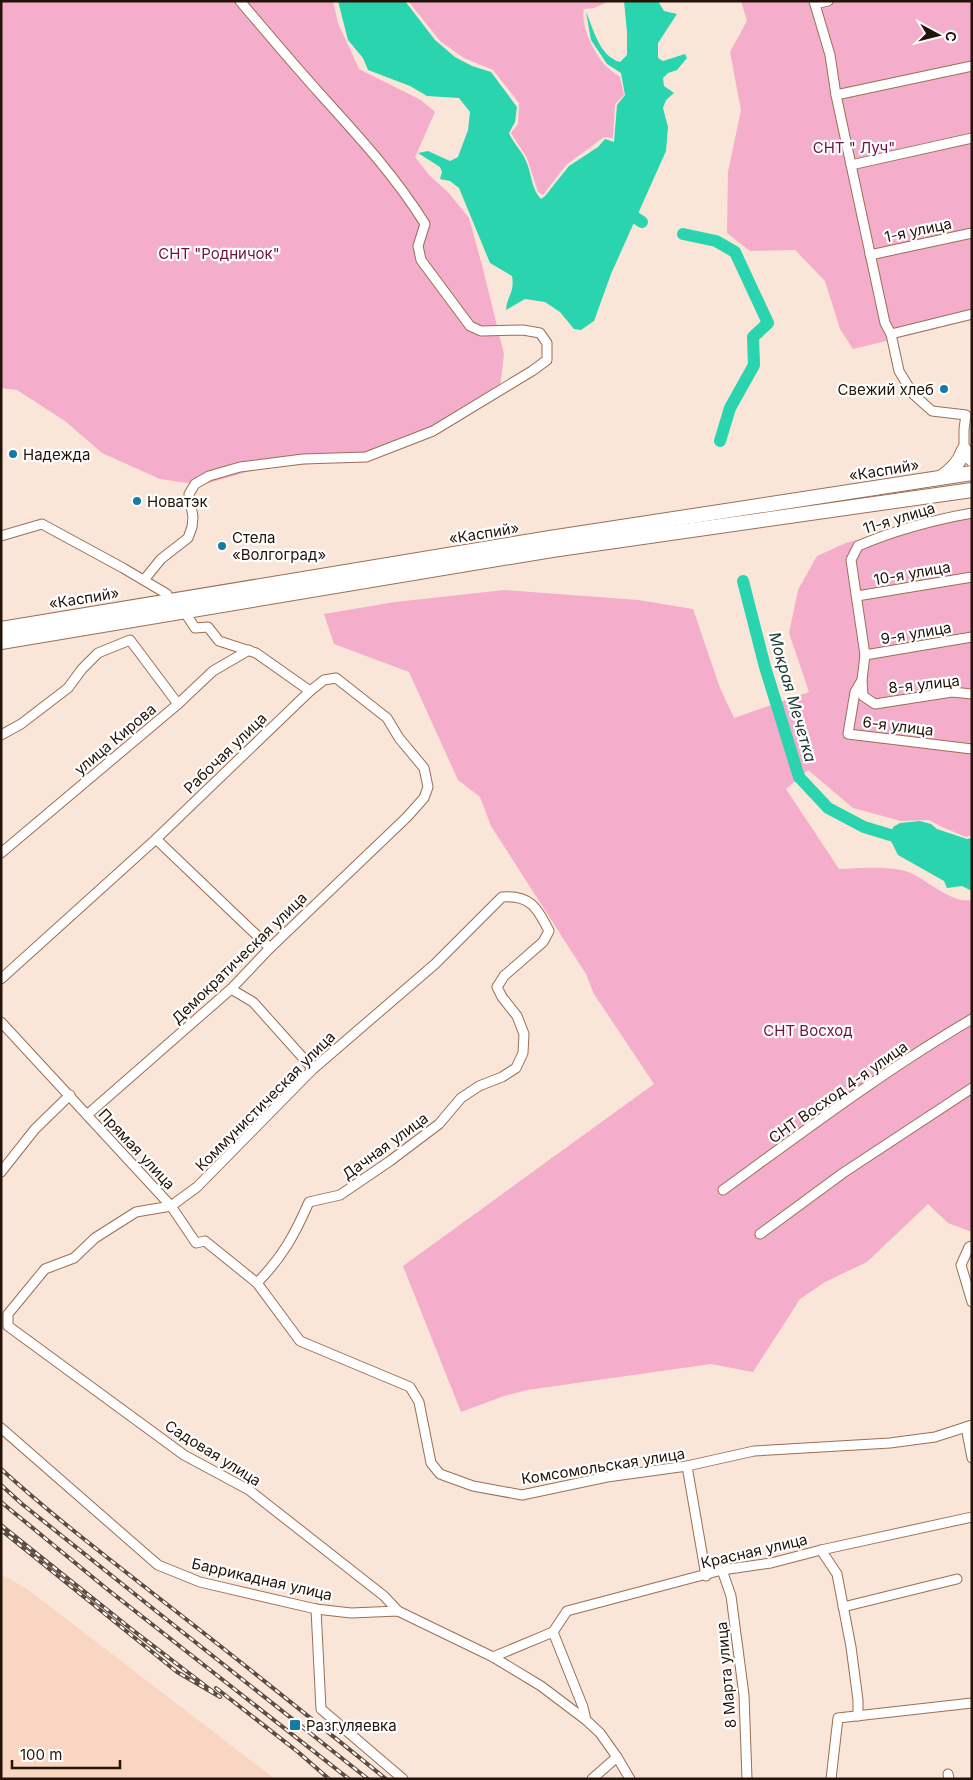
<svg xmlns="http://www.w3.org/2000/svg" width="973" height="1780" font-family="Inter,sans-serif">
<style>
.built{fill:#f9d6c2}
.green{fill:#f4adca}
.water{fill:#2ad4ae}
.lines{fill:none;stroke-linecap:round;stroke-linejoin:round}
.river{stroke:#2ad4ae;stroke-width:12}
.minor-casing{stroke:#9b6f53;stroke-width:11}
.trunk-casing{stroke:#9b6f53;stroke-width:16}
.minor{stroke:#fff;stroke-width:9}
.trunk{stroke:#fff;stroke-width:14}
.rail-casing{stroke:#5d4b40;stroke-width:4}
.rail{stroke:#fff;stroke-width:2;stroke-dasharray:5.5;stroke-linecap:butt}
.poi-dot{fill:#147ba6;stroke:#fff;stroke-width:2}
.labels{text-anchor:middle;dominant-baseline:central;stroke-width:4.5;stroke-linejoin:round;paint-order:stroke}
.park-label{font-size:15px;fill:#711146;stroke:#fff}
.street-label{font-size:15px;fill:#241308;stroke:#fff}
.poi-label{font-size:15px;fill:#241308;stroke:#fff;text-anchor:start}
.water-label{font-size:16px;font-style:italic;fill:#213a32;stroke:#fff}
</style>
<rect width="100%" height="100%" fill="#fae5d9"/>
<path class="built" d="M 1,1574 L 27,1589 L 275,1779 L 1,1779 Z"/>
<g class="green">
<path d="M 1,1 L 333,1 L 338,23 L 359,69 L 421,100 L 435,112 L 415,157 L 429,175 L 448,192 L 469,218 L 482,265 L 504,354 L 499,396 L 417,442 L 366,460 L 260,468 L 202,485 L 160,479 L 102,453 L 65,421 L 17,390 L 1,388 Z"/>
<path d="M 408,1 L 606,1 L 605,3 L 594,8 L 584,9 C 580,24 594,53 604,64 C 608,69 615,73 620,77 L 624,95 L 615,104 L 613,138 L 604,137 L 566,165 L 543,195 L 538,192 L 527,158 L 511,133 L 518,124 L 519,103 L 493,70 L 464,58 L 441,42 Z"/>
<path d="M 741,1 L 972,1 L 972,320 L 853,349 L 840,329 L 825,281 L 795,250 L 750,251 L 727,233 L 728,172 L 741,110 L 730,52 L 747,21 Z"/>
<path d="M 972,510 L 972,835 L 966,837 L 942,827 L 929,820 L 901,821 L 853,808 L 808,770 L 786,789 L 839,869 C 859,868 896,865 913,874 C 929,882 953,904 972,900 L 972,1232 L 948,1223 L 928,1204 L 867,1262 L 825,1282 L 800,1299 L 753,1372 L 711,1364 L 527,1390 L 504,1396 L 461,1412 L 403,1266 L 654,1084 L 594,994 L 586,974 L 491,826 L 480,797 L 458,780 L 409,672 L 334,644 L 324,614 L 395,602 L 505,590 L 638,600 L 693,609 L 720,688 L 734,718 L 809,692 L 789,633 L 798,590 L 817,556 L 846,543 L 931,518 Z"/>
</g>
<g class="water">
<path d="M 338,1 L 405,1 L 435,40 L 455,57 L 472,66 L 491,72 L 517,107 L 515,122 L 509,133 C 513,143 522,151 526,161 C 532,174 531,189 541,199 L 545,196 L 569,166 L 598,147 L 605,139 L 614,142 L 617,105 L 625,95 L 621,73 L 607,64 L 591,40 L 586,12 C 594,30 599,56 620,62 L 627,55 L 627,32 L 624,1 L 658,1 L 664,11 L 677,14 L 658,43 L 658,58 L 663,61 L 685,54 L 687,58 L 677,70 L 668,73 L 663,78 L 664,86 L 674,93 L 666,100 L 663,108 L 668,127 L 666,151 L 611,274 L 594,321 L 581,330 L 574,329 L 560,312 L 545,302 L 525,299 L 506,310 C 507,296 515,292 512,276 L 490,263 L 459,188 L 450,181 L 440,179 L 442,172 L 440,167 L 418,153 L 428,151 L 450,161 L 458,157 L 468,130 L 470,112 L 459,98 L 427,96 L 410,86 L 368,70 L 363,58 L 348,40 Z"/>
<path d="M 920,821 L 931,824 L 937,829 L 967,839 L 972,838 L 972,891 L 962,886 L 947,888 L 944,881 L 898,855 L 891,841 L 893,827 L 900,823 Z"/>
</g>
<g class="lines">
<g class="river">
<path d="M 620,214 L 636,218 L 642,222"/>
<path d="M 683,234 L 716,241 L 735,252 L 768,323 L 753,337 L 754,365 L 730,408 L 720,441"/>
<path d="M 743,581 L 765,667 L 799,777 L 828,808 L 864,827 L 907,840"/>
</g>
<g class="minor-casing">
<g id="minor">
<path d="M 814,1 L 830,55 L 836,95 L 885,323 L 891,334 L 899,371 L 913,394 L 932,411 L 966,415 L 964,429 L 964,450"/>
<path d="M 815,4 L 828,1"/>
<path d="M 836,95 L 972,66"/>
<path d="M 851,165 L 972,138"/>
<path d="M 870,255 L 972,233"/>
<path d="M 891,334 L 972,314"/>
<path d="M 972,513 C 933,520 895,530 858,546 L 851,560 L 865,655 L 862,680 L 863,696 L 875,704 L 952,692 L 972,694"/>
<path d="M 1,536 L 42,524 L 123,568 L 167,594 L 167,600"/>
<path d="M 144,580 L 161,559 L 188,538 L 192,527 L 193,517 L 189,494 L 195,484 L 209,476 L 240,467 L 303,459 L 366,457 L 433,431 L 532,371 L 547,360 L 547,343 L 540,333 L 523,330 L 481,331 L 470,326 L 421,260 L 418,246 L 425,224 C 396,177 359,137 322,96 C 294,65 267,33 240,1"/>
<path d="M 857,596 L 972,577"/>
<path d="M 184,611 L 195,628 L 208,627 L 219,641 L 256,653 L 310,691"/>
<path d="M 865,655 L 972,637"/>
<path d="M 862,680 L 855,692 L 848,734 L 972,749"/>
<path d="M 1,735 L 21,724 L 68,688 L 82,669 L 98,653 L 130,640 L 178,704"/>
<path d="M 156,839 L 270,948"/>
<path d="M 1,853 L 178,704 L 213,671 L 249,650"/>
<path d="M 1,979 L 156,839 L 310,691 L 324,680 L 336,678 L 387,718 L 399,738 L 424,768 L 428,787 L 424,798 L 407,817 L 270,948 L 231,989 L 87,1115"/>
<path d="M 231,989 L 253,1002 L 313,1069"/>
<path d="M 1,1022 L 171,1206 L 196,1243 L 205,1241 L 257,1283 L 300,1341 L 410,1387 L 419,1402 L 431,1463 L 440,1474 L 473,1486 L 522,1495 L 607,1477 L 687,1466 L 754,1451 L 890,1443 L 935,1437 L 972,1425"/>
<path d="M 1,1172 L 35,1129 L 70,1095"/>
<path d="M 723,1190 C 804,1131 885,1070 972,1019"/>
<path d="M 760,1234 L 843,1173 L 972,1088"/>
<path d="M 972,1246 L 969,1247 L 961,1265 L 972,1302"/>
<path d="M 257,1283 C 283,1256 294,1236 309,1202 L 340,1195 L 390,1161 L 439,1124 L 461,1098 L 479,1086 L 502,1077 L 516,1068 L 523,1053 L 524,1034 L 517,1016 L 502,997 L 497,987 L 504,976 L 543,942 L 549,931 C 537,907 530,895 502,897 L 435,964 L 313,1069 L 197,1187 L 171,1206 L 136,1212 L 95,1238 L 74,1258 L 45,1269 L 8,1314 L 8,1326 L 184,1455 L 249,1490 L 384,1596 L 398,1611"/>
<path d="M 966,1427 L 972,1458"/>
<path d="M 1,1428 L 158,1565 L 200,1582 L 316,1609 L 351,1613 L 398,1611 L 493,1657 L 541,1686 L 586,1720 L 600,1733 L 617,1757 L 630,1779"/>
<path d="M 687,1466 L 706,1576"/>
<path d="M 821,1550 L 837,1574 L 851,1647 L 858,1700 L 858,1716"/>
<path d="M 722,1570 L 731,1596 L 744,1695 L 747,1779"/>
<path d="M 843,1607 L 957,1579"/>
<path d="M 316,1609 L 321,1709 L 403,1779"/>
<path d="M 553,1632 L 583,1707 L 586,1720"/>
<path d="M 493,1657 L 553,1632 L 567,1611 L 722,1570 L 771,1563 L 821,1550 L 972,1517"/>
<path d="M 948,1774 L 949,1779"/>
<path d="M 592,1779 L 617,1757"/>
<path d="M 831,1779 L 838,1718 L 972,1703"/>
</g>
</g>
<g class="trunk-casing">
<g id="trunk">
<path d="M 942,477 C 953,469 959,463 964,450 L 972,459"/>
<path d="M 1,629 L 550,538 L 972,473"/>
<path d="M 1,642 L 552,550 L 972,490"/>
</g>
</g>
<use href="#minor" class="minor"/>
<use href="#trunk" class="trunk"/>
<g class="rail-casing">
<g id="rail">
<path d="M 1,1469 C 63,1525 130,1575 196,1627 C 260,1677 323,1728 386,1779"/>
<path d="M 1,1485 L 22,1504 L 151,1607 L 368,1779"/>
<path d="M 1,1502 L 107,1589 L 349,1779"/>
<path d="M 1,1525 L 130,1628 L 220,1697 L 177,1672 L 1,1530"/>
<path d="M 216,1688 L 298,1752 L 329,1779"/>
</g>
</g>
<use href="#rail" class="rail"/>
</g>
<g class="poi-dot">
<circle cx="944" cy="389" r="5"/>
<circle cx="13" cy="454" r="5"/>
<circle cx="137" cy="501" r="5"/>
<circle cx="222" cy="546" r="5"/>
<rect x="289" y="1719" width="12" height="12" rx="2.5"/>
</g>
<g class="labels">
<g class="park-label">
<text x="854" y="147">СНТ " Луч"</text>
<text x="219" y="253">СНТ "Родничок"</text>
<text x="808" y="1030">СНТ Восход</text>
</g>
<g class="street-label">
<text transform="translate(918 230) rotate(-12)">1-я улица</text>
<text transform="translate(884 470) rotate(-9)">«Каспий»</text>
<text transform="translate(899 518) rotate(-17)">11-я улица</text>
<text transform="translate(484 533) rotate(-9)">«Каспий»</text>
<text transform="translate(912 573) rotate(-10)">10-я улица</text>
<text transform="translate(84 598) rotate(-9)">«Каспий»</text>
<text transform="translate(916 633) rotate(-10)">9-я улица</text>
<text transform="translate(924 684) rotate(-6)">8-я улица</text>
<text transform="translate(898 726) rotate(7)">6-я улица</text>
<text transform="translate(115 739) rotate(-40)">улица Кирова</text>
<text transform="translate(225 753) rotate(-44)">Рабочая улица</text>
<text transform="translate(239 958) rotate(-44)">Демократическая улица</text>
<text transform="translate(838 1092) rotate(-35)">СНТ Восход 4-я улица</text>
<text transform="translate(265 1101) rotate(-45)">Коммунистическая улица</text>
<text transform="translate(385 1146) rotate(-36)">Дачная улица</text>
<text transform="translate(137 1149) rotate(47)">Прямая улица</text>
<text transform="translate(213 1453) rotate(32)">Садовая улица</text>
<text transform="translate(603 1466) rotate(-9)">Комсомольская улица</text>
<text transform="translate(754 1551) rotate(-13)">Красная улица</text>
<text transform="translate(262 1579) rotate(13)">Баррикадная улица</text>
<text transform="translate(726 1675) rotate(-95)">8 Марта улица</text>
</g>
<g class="poi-label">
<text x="934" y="389" text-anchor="end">Свежий хлеб</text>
<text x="23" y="454">Надежда</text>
<text x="147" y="501">Новатэк</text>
<text x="232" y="537">Стела<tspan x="232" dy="17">«Волгоград»</tspan></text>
<text x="306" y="1725">Разгуляевка</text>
</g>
<g class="water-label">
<text transform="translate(793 697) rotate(74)">Мокрая Мечетка</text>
</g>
</g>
<rect width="973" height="1780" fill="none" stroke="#241308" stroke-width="5"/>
<g transform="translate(938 35) rotate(97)" stroke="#ffffff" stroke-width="4" paint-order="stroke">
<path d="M0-4L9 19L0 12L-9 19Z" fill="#241308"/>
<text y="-8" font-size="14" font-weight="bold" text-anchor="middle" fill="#241308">С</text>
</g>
<path d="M12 1760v8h108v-8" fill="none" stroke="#241308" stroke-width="2.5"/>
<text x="20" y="1760" font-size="15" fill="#241308" stroke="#ffffff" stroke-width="4" paint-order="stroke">100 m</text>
</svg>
